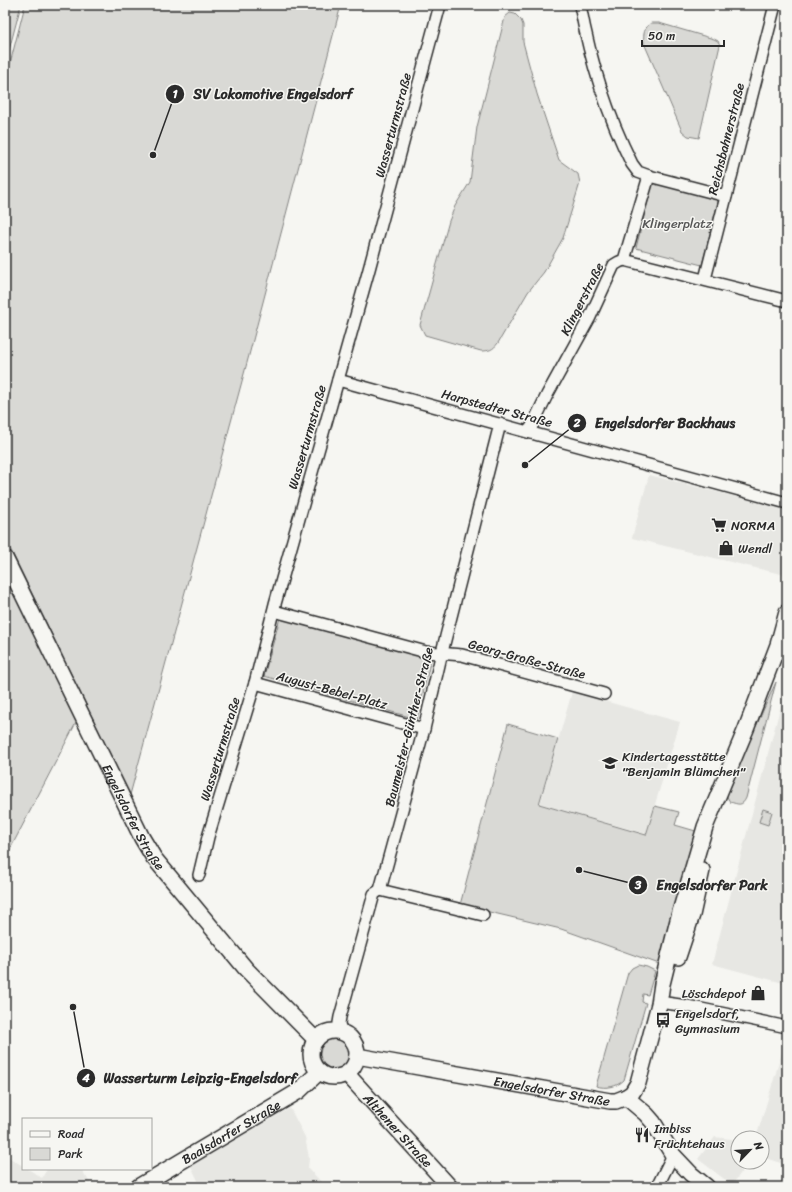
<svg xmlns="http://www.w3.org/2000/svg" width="792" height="1192" font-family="Sriracha,sans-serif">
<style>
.built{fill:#e7e7e3}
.green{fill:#d9d9d5;stroke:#828280}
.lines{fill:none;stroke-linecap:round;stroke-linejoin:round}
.street-casing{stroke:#2b2b2b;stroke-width:14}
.secondary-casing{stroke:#2b2b2b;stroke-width:18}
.street{stroke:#f6f6f2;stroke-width:11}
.secondary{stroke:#f6f6f2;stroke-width:15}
.labels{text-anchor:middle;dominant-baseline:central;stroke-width:3;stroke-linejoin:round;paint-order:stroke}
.street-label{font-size:13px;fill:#2b2b2b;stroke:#f6f6f2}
.park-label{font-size:13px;fill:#565656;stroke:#f6f6f2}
.poi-label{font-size:13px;fill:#2b2b2b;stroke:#f6f6f2;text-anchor:start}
.leader{fill:none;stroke:#2b2b2b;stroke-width:1.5}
.callout-dot{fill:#2b2b2b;stroke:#f6f6f2;stroke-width:1.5}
.mark-label{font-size:12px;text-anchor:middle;font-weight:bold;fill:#fff}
.callout-label{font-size:14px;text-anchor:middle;font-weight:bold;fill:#2b2b2b;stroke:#f6f6f2;stroke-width:3;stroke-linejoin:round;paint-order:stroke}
</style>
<rect width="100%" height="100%" fill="#f6f6f2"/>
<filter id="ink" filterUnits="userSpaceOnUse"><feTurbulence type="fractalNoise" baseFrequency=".025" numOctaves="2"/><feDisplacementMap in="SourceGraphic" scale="8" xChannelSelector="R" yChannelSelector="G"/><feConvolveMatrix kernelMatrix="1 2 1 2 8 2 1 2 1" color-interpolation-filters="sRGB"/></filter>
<g filter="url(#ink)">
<g class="built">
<path d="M 649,475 L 787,509 L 787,567 L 785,575 L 632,538 Z"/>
<path d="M 787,682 L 787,984 L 712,964 Z"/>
<path d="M 572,692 L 680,722 L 646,834 L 540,804 Z"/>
<path d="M 787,1036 L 787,1165 L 762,1157 L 762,1138 L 756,1138 Z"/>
<path d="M 290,1108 L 305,1137 L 309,1158 L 308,1168 L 326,1187 L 201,1187 L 191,1166 Z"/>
<path d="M 715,1137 L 738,1140 L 738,1162 L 749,1162 L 732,1185 L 698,1159 Z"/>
<path d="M 5,1155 L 23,1166 L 23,1169 L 28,1169 L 42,1178 L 47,1169 L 81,1169 L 93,1187 L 5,1187 Z"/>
</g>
<g class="green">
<path d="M 5,5 L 21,5 L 5,65 Z"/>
<path d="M 25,5 L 341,5 L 248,359 L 130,795 L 5,538 L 5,83 Z"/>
<path d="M 510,13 L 515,14 L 521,20 L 523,25 L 523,42 L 537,94 L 559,160 L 578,174 L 580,183 L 563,238 L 544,272 L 528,292 L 498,343 C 493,350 489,351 481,351 L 425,335 L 420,325 L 449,221 L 455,206 L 470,182 L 477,127 L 505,17 Z"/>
<path d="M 651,23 L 659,23 L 714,39 L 718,41 L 720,45 L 699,138 L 688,136 L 682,131 L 644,43 C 643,34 644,28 651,23 Z"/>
<path d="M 653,181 L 719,198 L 702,265 L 636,248 Z"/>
<path d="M 5,565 L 78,719 L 5,859 Z"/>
<path d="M 280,618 L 431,659 L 417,719 L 264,676 Z"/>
<path d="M 776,682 L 746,798 C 742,807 738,804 730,802 L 726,795 L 728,788 Z"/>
<path d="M 508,724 L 558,739 L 539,804 L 646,835 L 655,806 L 679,812 L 675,825 L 699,832 L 662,965 L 561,929 L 460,905 Z"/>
<path d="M 763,809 L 772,812 L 768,825 L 759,822 Z"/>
<path d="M 638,965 L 647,967 L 655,971 L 648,995 L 643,994 L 642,1002 L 646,1003 L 624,1080 C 617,1087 606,1089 596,1086 L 628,973 L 632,968 Z"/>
<circle cx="335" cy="1054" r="15"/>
</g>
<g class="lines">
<g class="street-casing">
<g id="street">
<path d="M 649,176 L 726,196"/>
<path d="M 624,260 L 787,301"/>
<path d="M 705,279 L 775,5"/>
<path d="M 338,380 L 787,503"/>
<path d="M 529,432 L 547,395 L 590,317 L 614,265 L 619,262 L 624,260 L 649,176 L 638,172 L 632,164 C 607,114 590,60 580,5"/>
<path d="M 274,611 L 426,652 L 462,655 L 604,694"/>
<path d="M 255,683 L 424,729"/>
<path d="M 199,875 L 208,837 L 255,683 L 275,604 L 368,273 L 440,5"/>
<path d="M 380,890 L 483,915"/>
<path d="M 659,1002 L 687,1006 L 787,1027"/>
<path d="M 341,1033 L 339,1023 L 340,1017 L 374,894 L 380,890 L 424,729 L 442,652 L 500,424"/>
<path d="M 657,1187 L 673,1155"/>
</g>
</g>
<g class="secondary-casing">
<g id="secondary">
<path id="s1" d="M 5,558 L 120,793 L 142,838 L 154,858 L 246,969 L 316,1040"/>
<path d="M 678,957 L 692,915 L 702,870"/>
<circle cx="334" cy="1054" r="23"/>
<path id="s2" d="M 357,1056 L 610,1101 L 616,1101 L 626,1097 L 632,1093 L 638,1083 L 659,1004 L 662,984 L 680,912 L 705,827 L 746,729 L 778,645 L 787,612"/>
<path id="s3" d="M 347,1074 L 450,1187"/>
<path d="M 626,1097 L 646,1114 L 653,1122 L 673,1155 L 691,1174 L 707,1187"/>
<path id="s4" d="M 138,1187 L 299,1091 L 319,1072"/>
</g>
</g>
<use href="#street" class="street"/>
<use href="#secondary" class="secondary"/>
</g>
</g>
<defs>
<g id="supermarket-bare" transform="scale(1.2)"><path d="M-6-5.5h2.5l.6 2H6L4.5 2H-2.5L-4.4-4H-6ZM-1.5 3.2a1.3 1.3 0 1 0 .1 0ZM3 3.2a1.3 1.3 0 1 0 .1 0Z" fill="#2b2b2b" stroke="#f6f6f2" stroke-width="2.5" paint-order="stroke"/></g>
<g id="shop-bare" transform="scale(1.2)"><path d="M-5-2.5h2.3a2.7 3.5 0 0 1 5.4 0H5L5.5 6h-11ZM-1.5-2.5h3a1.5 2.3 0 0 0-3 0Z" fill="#2b2b2b" stroke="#f6f6f2" stroke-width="2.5" paint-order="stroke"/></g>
<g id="school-bare" transform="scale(1.2)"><path d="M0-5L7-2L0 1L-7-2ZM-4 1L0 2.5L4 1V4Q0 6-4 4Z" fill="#2b2b2b" stroke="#f6f6f2" stroke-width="2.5" paint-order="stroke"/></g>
<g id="bus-bare" transform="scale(1.2)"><path d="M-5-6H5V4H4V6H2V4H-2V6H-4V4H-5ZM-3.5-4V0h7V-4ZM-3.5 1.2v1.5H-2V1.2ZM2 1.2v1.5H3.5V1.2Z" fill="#2b2b2b" stroke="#f6f6f2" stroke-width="2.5" paint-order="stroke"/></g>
<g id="restaurant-bare" transform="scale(1.2)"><path d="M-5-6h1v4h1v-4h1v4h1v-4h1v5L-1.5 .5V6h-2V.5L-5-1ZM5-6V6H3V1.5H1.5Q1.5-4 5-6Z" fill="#2b2b2b" stroke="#f6f6f2" stroke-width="2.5" paint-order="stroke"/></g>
</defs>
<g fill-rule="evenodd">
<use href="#supermarket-bare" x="719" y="525"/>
<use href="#shop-bare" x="726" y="548"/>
<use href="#school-bare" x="610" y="763"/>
<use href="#shop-bare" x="758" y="993"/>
<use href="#bus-bare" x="663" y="1020"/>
<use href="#restaurant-bare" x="642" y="1135"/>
</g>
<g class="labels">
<g class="street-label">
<text transform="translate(393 125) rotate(-75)">Wasserturmstraße</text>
<text transform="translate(726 139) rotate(-76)">Reichsbahnerstraße</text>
<text transform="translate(582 299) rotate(-63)">Klingerstraße</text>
<text transform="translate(497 408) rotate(15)">Harpstedter Straße</text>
<text transform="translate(307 437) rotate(-74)">Wasserturmstraße</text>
<text transform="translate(527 659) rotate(15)">Georg-Große-Straße</text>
<text transform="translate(332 690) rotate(15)">August-Bebel-Platz</text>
<text transform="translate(409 727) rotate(-76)">Baumeister-Günther-Straße</text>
<text transform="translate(220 749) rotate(-73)">Wasserturmstraße</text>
<text stroke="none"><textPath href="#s1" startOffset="289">Engelsdorfer Straße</textPath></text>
<text stroke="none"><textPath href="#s2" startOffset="198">Engelsdorfer Straße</textPath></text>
<text stroke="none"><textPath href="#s3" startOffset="76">Althener Straße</textPath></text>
<text stroke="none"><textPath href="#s4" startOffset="108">Baalsdorfer Straße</textPath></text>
</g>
<g class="park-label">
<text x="677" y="223">Klingerplatz</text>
</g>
<g class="poi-label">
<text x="731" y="525">NORMA</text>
<text x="738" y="548">Wendl</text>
<text x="622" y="756">Kindertagesstätte<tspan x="622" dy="15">"Benjamin Blümchen"</tspan></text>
<text x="746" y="993" text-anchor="end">Löschdepot</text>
<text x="675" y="1013">Engelsdorf,<tspan x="675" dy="15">Gymnasium</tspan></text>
<text x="654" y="1128">Imbiss<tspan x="654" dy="15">Früchtehaus</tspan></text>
</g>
</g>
<path class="leader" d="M153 155L175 94M525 465L577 423M579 870L638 885M73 1007L86 1078"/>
<g class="callout-dot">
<circle cx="153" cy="155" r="4"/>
<circle cx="525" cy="465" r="4"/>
<circle cx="579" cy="870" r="4"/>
<circle cx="73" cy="1007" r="4"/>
<circle cx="175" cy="94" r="10"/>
<circle cx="577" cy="423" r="10"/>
<circle cx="638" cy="885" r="10"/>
<circle cx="86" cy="1078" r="10"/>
</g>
<g class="mark-label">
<text x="175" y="98">1</text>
<text x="577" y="427">2</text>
<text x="638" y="889">3</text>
<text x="86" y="1082">4</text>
</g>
<g class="callout-label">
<text x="273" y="99">SV Lokomotive Engelsdorf</text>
<text x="665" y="428">Engelsdorfer Backhaus</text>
<text x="712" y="890">Engelsdorfer Park</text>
<text x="200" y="1083">Wasserturm Leipzig-Engelsdorf</text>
</g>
<rect width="792" height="1192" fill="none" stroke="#f6f6f2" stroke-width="20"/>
<rect x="10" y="10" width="772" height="1172" fill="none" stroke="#2b2b2b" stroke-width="1.5" filter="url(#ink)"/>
<rect x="22" y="1118" width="130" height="52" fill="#f6f6f2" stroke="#a5a5a2"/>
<rect x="30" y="1131" width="20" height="6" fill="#f6f6f2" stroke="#a5a5a2"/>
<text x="58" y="1138" font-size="12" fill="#2b2b2b">Road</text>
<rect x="30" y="1148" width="20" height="12" fill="#d9d9d5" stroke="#a5a5a2"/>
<text x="58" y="1158" font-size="12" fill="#2b2b2b">Park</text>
<g transform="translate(750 1150) rotate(65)"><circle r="19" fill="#f6f6f2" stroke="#a5a5a2"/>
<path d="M0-3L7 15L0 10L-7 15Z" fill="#2b2b2b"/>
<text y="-6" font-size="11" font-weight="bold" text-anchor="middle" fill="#2b2b2b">N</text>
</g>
<path d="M642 40v6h82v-6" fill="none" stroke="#2b2b2b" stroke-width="2"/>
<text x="648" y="40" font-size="12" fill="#2b2b2b" stroke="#f6f6f2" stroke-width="3" paint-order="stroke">50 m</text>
</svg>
